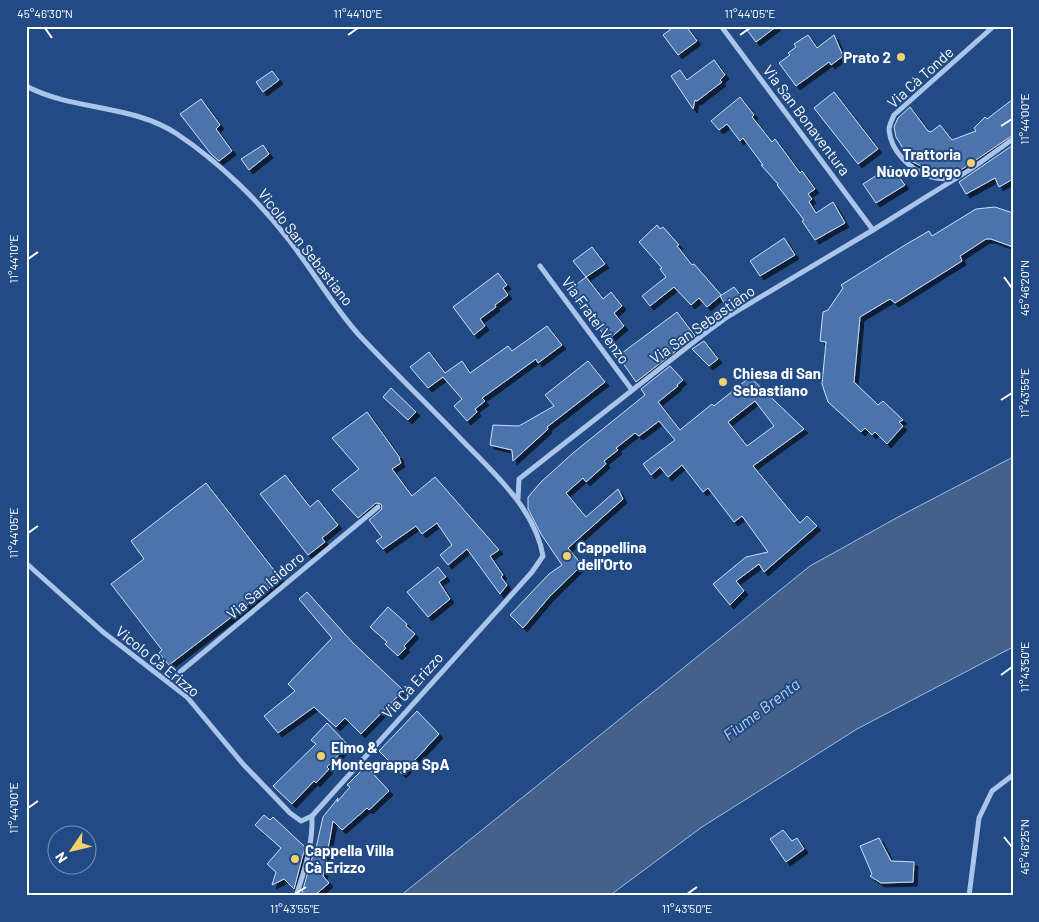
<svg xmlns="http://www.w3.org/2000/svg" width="1039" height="922" font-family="Barlow,sans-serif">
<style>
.water{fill:#44618b;stroke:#9ebfea}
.building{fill:#4b73ac;stroke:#cedff7;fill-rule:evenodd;filter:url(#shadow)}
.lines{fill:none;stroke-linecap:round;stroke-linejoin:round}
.minor{stroke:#aac5e9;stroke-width:5}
.ticks{fill:none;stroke:#fff;stroke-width:2}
.poi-dot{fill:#f5d16c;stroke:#224a84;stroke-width:2}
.labels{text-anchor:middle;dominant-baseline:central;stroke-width:4;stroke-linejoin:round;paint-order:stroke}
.poi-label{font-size:15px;font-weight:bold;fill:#fff;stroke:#224a84;text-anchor:start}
.street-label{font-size:15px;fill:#fff;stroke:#224a84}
.water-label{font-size:16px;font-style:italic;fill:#b6cff0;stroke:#224a84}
.neatline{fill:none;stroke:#fff;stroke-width:2}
.ticks-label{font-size:12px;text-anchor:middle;fill:#fff}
</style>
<defs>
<filter id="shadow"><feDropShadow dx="4" dy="4" stdDeviation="0" flood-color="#0009"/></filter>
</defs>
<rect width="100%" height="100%" fill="#224a84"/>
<path class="water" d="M 1013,457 L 1013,647 L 857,729 L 702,827 L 609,896 L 400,896 L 810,566 L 900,516 Z"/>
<g class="building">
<path d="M 675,26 L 686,26 L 697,41 L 678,55 L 663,35 Z"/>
<path d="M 744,26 L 777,26 L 756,42 Z"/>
<path d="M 808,35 L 817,48 L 834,35 L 843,56 L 831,65 L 829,62 L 796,86 L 779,63 L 790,55 L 788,53 L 796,47 L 794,44 Z"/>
<path d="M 714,60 L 725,75 L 720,80 L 722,82 L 697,101 L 695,100 L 693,109 L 671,76 L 680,70 L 687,80 Z"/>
<path d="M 272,71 L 279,80 L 263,92 L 256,82 Z"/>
<path d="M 834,92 L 878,149 L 858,164 L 814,108 Z"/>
<path d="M 740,97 L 754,115 L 752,117 L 772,142 L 775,139 L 800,173 L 802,171 L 815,189 L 808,194 L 812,199 L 809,202 L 816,213 L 833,202 L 845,223 L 815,240 L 802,221 L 804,220 L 777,185 L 778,184 L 761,165 L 763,165 L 743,138 L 740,141 L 727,124 L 719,130 L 711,121 Z"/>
<path d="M 201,99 L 220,125 L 216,129 L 232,151 L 219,161 L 211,154 L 180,114 Z"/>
<path d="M 1013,99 L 1013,135 L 955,174 L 931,171 L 911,161 L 896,137 L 894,127 L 898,118 L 910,107 L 928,131 L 931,132 L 940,125 L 952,140 L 976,131 L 974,128 L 985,117 L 987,119 Z"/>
<path d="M 263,145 L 269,154 L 249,170 L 241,159 Z"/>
<path d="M 1013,145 L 1013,179 L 999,187 L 995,178 L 966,194 L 959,182 Z"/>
<path d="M 891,166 L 905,185 L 876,203 L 863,184 Z"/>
<path d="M 995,207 L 1013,213 L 1013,247 L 991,239 L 986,239 L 960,256 L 962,261 L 895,303 L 890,299 L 860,317 L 854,382 L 878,405 L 883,401 L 903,420 L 899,422 L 903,426 L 887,444 L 875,432 L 872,435 L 865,428 L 861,432 L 828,402 L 822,384 L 826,342 L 820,341 L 823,312 L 828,310 L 843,288 L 841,285 L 905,245 L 929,231 L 932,236 L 976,209 Z"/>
<path d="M 657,225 L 660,229 L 663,227 L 679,245 L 677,246 L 692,265 L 694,264 L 721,295 L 707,307 L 699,298 L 691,305 L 674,287 L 650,306 L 642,296 L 666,277 L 660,269 L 662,268 L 639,242 Z"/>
<path d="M 784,238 L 795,255 L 760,276 L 750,261 Z"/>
<path d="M 592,247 L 605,264 L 586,277 L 573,261 Z"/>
<path d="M 498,273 L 507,285 L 503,288 L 508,295 L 495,305 L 496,307 L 480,319 L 485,326 L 474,335 L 453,307 Z"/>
<path d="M 586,277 L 603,299 L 611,292 L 622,306 L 614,313 L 624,326 L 608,340 L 569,290 Z"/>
<path d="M 734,287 L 745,301 L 729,311 L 720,296 Z"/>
<path d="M 677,312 L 695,336 L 636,382 L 618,356 Z"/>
<path d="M 547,326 L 562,345 L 538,363 L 536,359 L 482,398 L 485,401 L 475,409 L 477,412 L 467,421 L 454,406 L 462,399 L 443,377 L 428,388 L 410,367 L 429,352 L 445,373 L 462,361 L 470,373 L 508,346 L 512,351 Z"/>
<path d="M 704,341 L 718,359 L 709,366 L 692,349 Z"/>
<path d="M 588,361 L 605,382 L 547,427 L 548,429 L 513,461 L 512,450 L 490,445 L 493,425 L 519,426 L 554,406 L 545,395 Z"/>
<path d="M 670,366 L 683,380 L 677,385 L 678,386 L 658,402 L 680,430 L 712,404 L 714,406 L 750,377 L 804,429 L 753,466 L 800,523 L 807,516 L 817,526 L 764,572 L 759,564 L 736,581 L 744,591 L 730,605 L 713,584 L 746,557 L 768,552 L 742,516 L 734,522 L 708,488 L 703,492 L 682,465 L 668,477 L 660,467 L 651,475 L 643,464 L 675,440 L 659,421 L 639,436 L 635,433 L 616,448 L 618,450 L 604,461 L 606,464 L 586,482 L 583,478 L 566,493 L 586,517 L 618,489 L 623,499 L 568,548 L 582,565 L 550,596 L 523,628 L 510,615 L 549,574 L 562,565 L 541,534 L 528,509 L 528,497 L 541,482 L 573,453 L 645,395 L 641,389 ZM 755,401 L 774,426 L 747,446 L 728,422 Z"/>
<path d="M 391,388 L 416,412 L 408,420 L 383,397 Z"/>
<path d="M 367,412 L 400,458 L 399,458 L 401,463 L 392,469 L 412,496 L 435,477 L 499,550 L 490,556 L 503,575 L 501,577 L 507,585 L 500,594 L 467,549 L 448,565 L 440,555 L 452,545 L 437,523 L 422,534 L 416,526 L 383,549 L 376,541 L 382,537 L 369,520 L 381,510 L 382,507 L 381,504 L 376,503 L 358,518 L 332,490 L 359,469 L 332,438 Z"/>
<path d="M 285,475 L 310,507 L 318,500 L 338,525 L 322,538 L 325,542 L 308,555 L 260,494 Z"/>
<path d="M 206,483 L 281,579 L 169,665 L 159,653 L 162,650 L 111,584 L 144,559 L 131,541 Z"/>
<path d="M 438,567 L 446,577 L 439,582 L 450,599 L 428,617 L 407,592 Z"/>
<path d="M 307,592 L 352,642 L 404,691 L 395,699 L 361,734 L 345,718 L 336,727 L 314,707 L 278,733 L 264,716 L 295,691 L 288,684 L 332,638 L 299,599 Z"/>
<path d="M 388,607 L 407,624 L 406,626 L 415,634 L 404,646 L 406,648 L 398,656 L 385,644 L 387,642 L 370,627 Z"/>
<path d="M 417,711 L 439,734 L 402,774 L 379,751 Z"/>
<path d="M 327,723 L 348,745 L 327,767 L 329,769 L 316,783 L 314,781 L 292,804 L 273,786 L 316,744 L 311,740 Z"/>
<path d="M 366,766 L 389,791 L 369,810 L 367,808 L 342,830 L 333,821 L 323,876 L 329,883 L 314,896 L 301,896 L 313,855 L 314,857 L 323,817 L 338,798 L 337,802 L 350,787 L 347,785 Z"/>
<path d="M 264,815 L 270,820 L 273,817 L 305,847 L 294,889 L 284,879 L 272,885 L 276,872 L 267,864 L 281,848 L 255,825 Z"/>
<path d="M 783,830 L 792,841 L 797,838 L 804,849 L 786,862 L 770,839 Z"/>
<path d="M 879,838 L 891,861 L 914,862 L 913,882 L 881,883 L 870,876 L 872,874 L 860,846 Z"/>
</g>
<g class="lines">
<g class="minor">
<path d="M 721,26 L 873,230"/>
<path d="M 26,86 C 73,111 132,104 177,134 C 219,162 259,201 289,240 C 313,271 333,306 359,335 C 391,369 425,402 457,435 C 490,470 535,507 543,556 L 532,572 L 312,816 L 301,821 L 290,813 L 243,764 L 187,697 L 103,632 L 26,563"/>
<path d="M 952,179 C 945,179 936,179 929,176 C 909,169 891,151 889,130 C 889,125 892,120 894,115 L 994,26"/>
<path d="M 540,266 L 632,390"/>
<path d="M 518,499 L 519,479 L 700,337 L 727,317 L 873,230 L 971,169 L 1013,139"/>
<path d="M 168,682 L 378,507"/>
<path d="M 296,896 C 305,869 313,844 312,816"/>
<path d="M 969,896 L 979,818 L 992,791 L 1013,775"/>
</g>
</g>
<path class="ticks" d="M 45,28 L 52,38M 348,35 L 358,28M 740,35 L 750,28M 1001,126 L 1012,119M 28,259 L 38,252M 1004,277 L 1012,288M 1001,400 L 1012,393M 28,533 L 38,526M 1001,675 L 1012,667M 28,808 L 38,801M 1004,837 L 1012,847M 295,894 L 306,887M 687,894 L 697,887"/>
<g class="poi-dot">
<circle cx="901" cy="57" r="5"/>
<circle cx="971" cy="163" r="5"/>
<circle cx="723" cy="382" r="5"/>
<circle cx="567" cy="556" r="5"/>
<circle cx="321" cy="756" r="5"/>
<circle cx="295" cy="859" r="5"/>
</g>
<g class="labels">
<g class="poi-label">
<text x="891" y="57" text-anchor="end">Prato 2</text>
<text x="961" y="154" text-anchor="end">Trattoria<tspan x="961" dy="17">Nuovo Borgo</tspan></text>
<text x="733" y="373">Chiesa di San<tspan x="733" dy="17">Sebastiano</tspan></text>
<text x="577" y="547">Cappellina<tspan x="577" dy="17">dell'Orto</tspan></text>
<text x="331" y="747">Elmo &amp;<tspan x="331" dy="17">Montegrappa SpA</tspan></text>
<text x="305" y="850">Cappella Villa<tspan x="305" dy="17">Cà Erizzo</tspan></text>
</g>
<g class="street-label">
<text transform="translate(920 77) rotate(-42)">Via Cà Tonde</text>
<text transform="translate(807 120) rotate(53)">Via San Bonaventura</text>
<text transform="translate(306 247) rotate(52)">Vicolo San Sebastiano</text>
<text transform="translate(596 320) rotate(54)">Via Fratel Venzo</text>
<text transform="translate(702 324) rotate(-35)">Via San Sebastiano</text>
<text transform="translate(265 585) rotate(-40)">Via San Isidoro</text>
<text transform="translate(158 661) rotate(39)">Vicolo Cà Erizzo</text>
<text transform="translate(412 685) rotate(-48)">Via Cà Erizzo</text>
</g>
<g class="water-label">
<text transform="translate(761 709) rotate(-37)">Fiume Brenta</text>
</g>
</g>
<rect width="1039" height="922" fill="none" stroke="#224a84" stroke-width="55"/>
<g transform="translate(72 850) rotate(235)"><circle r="24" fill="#224a84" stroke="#7a92b5"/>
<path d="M0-4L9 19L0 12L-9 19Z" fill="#f5d16c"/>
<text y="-8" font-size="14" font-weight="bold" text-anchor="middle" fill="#ffffff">N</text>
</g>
<rect x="28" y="28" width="984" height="866" class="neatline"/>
<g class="ticks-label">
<text x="45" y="18">45°46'30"N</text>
<text x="358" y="18">11°44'10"E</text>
<text x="750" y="18">11°44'05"E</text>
<text transform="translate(1025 119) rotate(-90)" y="4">11°44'00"E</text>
<text transform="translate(14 259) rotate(-90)" y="4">11°44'10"E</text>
<text transform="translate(1025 288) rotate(-90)" y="4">45°46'20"N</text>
<text transform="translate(1025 393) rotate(-90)" y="4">11°43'55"E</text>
<text transform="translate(14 533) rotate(-90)" y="4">11°44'05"E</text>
<text transform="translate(1025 667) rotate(-90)" y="4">11°43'50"E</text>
<text transform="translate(14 808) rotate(-90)" y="4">11°44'00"E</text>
<text transform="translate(1025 847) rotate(-90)" y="4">45°46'25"N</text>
<text x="295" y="913">11°43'55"E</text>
<text x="687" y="913">11°43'50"E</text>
</g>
</svg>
